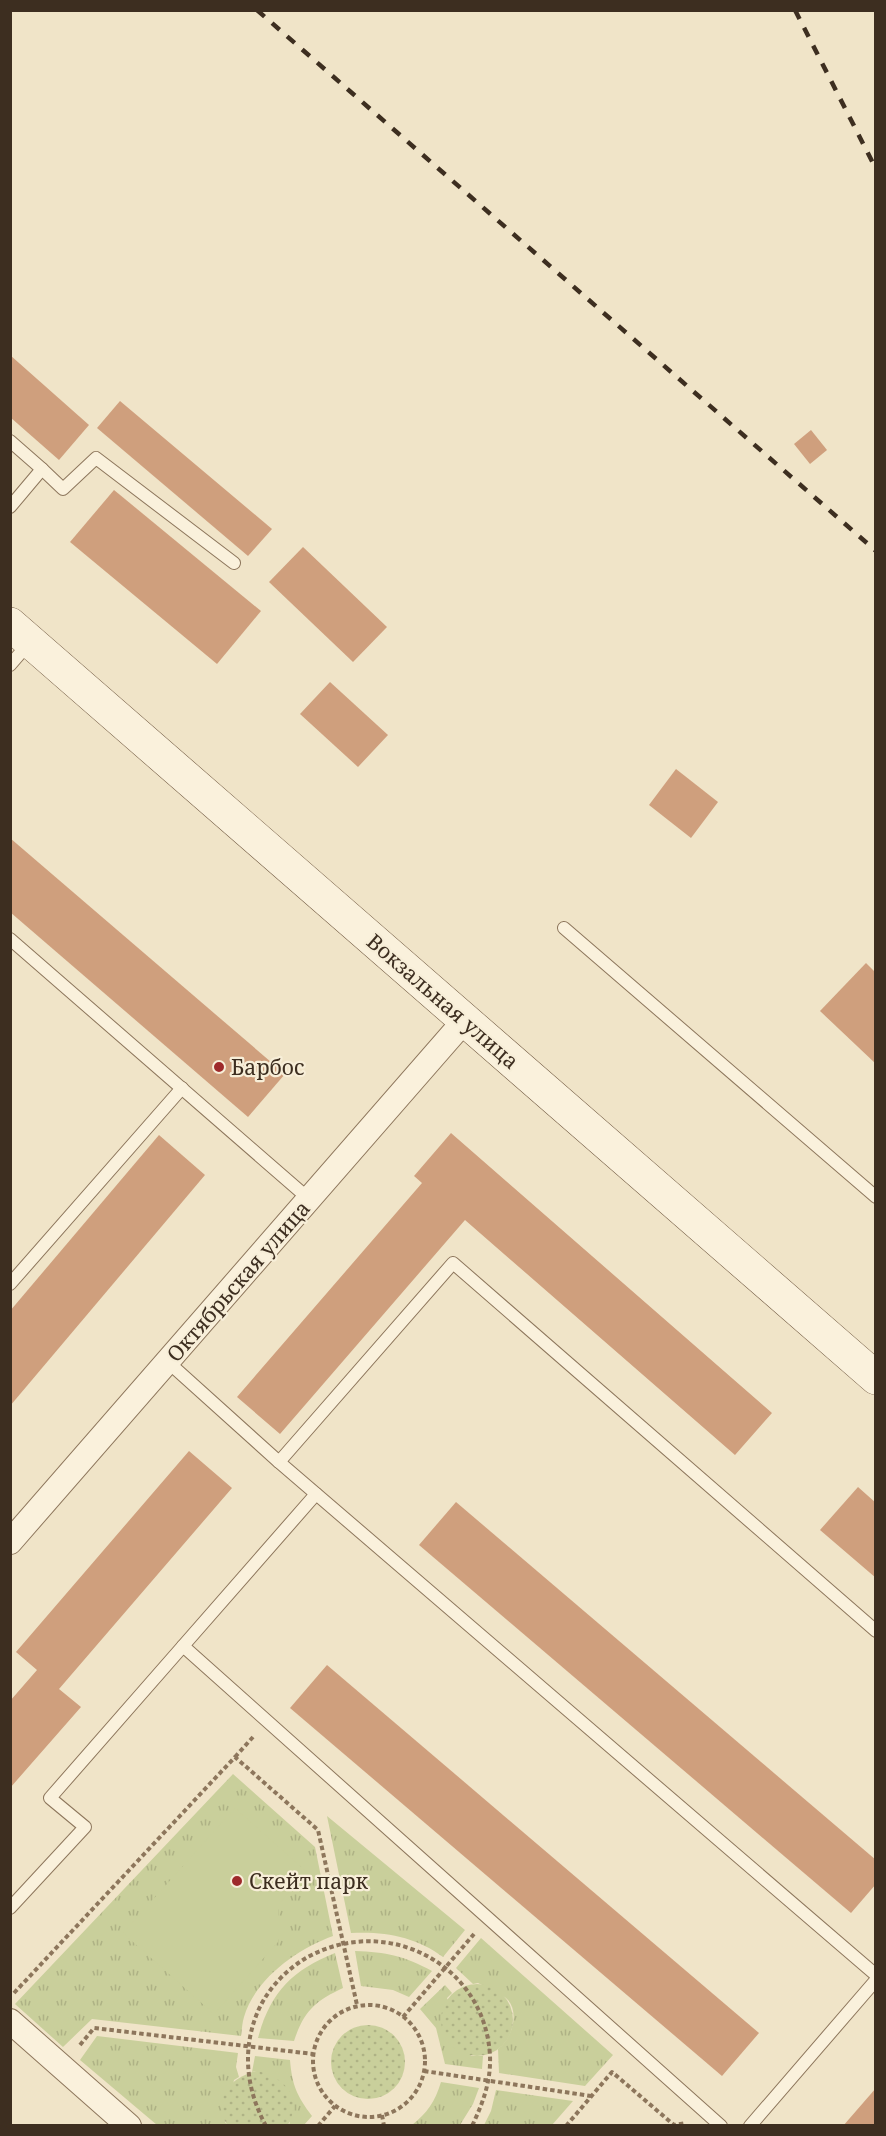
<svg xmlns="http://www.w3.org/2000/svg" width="886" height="2136" font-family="'Noto Serif',serif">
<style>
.grass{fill:url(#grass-tufts)}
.park{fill:url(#park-dots)}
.garden{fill:#c9cf9b}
.building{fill:#cf9f7d}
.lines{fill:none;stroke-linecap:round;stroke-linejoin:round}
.lane-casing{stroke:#8d765c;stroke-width:14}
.street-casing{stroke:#8d765c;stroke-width:26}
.secondary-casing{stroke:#6f573f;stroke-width:34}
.path{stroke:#8d765c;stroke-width:4;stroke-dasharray:4.5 3;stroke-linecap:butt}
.lane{stroke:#faf1dc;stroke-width:12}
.street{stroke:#faf1dc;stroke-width:24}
.secondary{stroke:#faf1dc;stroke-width:33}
.rail{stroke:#3d2e20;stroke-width:4.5;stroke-dasharray:10 10;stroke-linecap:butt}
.poi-dot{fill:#9e2a2b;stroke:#f7eed8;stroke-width:2}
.labels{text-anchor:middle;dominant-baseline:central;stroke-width:4.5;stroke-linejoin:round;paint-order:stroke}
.street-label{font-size:21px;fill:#3d2e20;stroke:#f7eed8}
.poi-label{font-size:21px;fill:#3d2e20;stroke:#f7eed8;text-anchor:start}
</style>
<defs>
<pattern id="grass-tufts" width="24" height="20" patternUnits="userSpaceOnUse" patternTransform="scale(1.5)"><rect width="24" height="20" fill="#c9cf9b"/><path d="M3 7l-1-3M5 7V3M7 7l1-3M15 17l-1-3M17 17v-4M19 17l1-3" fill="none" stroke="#aeb285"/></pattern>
<pattern id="park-dots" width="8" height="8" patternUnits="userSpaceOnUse" patternTransform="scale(1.5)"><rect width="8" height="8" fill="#c9cf9b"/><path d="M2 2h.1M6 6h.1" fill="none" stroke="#aeb285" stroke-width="1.8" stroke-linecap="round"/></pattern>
</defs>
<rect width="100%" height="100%" fill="#f0e4c8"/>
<g class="grass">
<path d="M 233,1774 L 315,1847 L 333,1936 C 297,1949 255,1979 244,2017 C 242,2023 242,2030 241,2036 L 92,2019 L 63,2047 L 15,2004 Z"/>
<path d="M 327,1816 L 465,1930 L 443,1957 C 417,1937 384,1931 351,1933 Z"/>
<path d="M 481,1938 L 613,2055 L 585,2086 L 499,2073 L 498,2049 C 511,2040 520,2014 508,2000 C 503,1994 486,1987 478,1983 L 473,1984 L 456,1968 Z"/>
<path d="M 355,1951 C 386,1952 405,1956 432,1971 L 409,1997 L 393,1990 L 361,1986 Z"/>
<path d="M 335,1953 L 343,1988 C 315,2001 304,2011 294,2041 L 258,2038 C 270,1993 292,1970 335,1953 Z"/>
<path d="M 445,1985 L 452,1993 L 447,1998 L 471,2056 L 483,2056 L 482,2069 L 445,2064 L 436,2028 L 420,2009 Z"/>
<path d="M 97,2036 L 238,2053 L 236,2067 L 239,2077 L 234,2080 L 225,2122 L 227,2125 L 157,2125 L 80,2060 Z"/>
<path d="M 255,2056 L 290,2060 C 292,2085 297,2096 312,2116 L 304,2125 L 288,2125 L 290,2123 L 256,2071 L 252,2072 Z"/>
<path d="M 441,2082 L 479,2088 L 473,2104 L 460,2125 L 412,2125 C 427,2113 435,2102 441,2082 Z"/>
<path d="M 496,2090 L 573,2101 L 552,2125 L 484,2125 L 491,2111 Z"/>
</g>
<g class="park">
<circle cx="477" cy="2020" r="36"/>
<circle cx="368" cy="2062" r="37"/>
<path d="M 256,2071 C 284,2076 303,2097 288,2125 L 227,2125 C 212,2098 230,2078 256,2071 Z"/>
</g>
<path class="garden" d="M 235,1808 L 307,1872 L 278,1905 L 278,1942 L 214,2014 L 123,1933 Z"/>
<g class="building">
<path d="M 10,355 L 89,425 L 59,460 L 10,417 Z"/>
<path d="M 120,401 L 272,529 L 248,556 L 97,428 Z"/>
<path d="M 811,430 L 827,450 L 810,464 L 794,444 Z"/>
<path d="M 114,490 L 261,611 L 217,664 L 70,542 Z"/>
<path d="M 303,547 L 387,627 L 353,662 L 269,582 Z"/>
<path d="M 330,682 L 388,735 L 358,767 L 300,714 Z"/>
<path d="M 676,769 L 718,802 L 691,838 L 649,805 Z"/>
<path d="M 10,838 L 285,1074 L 248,1117 L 10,912 Z"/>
<path d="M 866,963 L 876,973 L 876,1064 L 820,1011 Z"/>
<path d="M 451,1133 L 772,1413 L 735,1455 L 465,1220 L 280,1434 L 237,1397 L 422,1183 L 414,1176 Z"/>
<path d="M 159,1135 L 205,1175 L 10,1406 L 10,1311 Z"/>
<path d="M 189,1451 L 232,1488 L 59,1689 L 81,1707 L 10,1788 L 10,1701 L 37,1670 L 16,1652 Z"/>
<path d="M 858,1487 L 876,1503 L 876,1578 L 820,1530 Z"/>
<path d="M 456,1502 L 876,1860 L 876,1884 L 851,1913 L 419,1545 Z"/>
<path d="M 327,1665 L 759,2033 L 722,2076 L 290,1708 Z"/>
<path d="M 876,2088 L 876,2126 L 843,2126 Z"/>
</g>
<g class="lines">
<g class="lane-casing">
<g id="lane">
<path d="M 10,441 L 42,469 L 10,507"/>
<path d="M 42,469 L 63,489 L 96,458 L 234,563"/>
<path d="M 10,665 L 29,643"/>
<path d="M 564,928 L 876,1197"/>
<path d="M 10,939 L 309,1199"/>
<path d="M 10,1284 L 182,1088"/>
<path d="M 168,1362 L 279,1462 L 876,1975"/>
<path d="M 279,1462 L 453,1263 L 876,1631"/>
<path d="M 183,1646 L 316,1494"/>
<path d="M 10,1908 L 85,1827 L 50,1798 L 183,1646 L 721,2126"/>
<path d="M 750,2126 L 876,1980"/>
</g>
</g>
<g class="street-casing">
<g id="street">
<path d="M 10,1542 L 465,1020"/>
<path d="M 10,2021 L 129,2126"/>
</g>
</g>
<g class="secondary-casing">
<path id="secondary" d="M 10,624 L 876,1378"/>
</g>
<g class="path">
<path d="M 235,1757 L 253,1737"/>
<path d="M 14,1993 L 235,1757 L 318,1830 L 357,2005"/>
<circle cx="369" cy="2061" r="56"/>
<path d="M 403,2017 L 474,1934"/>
<path d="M 80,2045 L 94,2028 L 313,2054"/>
<path d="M 424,2071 L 591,2096"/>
<path d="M 382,2115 L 384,2126"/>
<path d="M 266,2126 C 247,2091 242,2053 256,2016 C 265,1992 284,1971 306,1958 C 385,1913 485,1963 490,2056 C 491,2081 483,2103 472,2126"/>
<path d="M 318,2126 L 335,2106"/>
<path d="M 566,2126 L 612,2072 L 674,2125 L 686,2123"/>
</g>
<use href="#lane" class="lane"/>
<use href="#street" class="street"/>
<use href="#secondary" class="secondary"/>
<g class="rail">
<path d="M 257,10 L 876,551"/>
<path d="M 795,10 L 876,169"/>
</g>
</g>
<g class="poi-dot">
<circle cx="219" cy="1067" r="6"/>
<circle cx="237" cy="1881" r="6"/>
</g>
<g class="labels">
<g class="street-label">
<text transform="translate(443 1001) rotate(41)">Вокзальная улица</text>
<text transform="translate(238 1281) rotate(-49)">Октябрьская улица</text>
</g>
<g class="poi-label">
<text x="231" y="1067">Барбос</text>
<text x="249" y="1881">Скейт парк</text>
</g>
</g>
<rect width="886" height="2136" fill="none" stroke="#3d2e20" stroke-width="24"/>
</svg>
